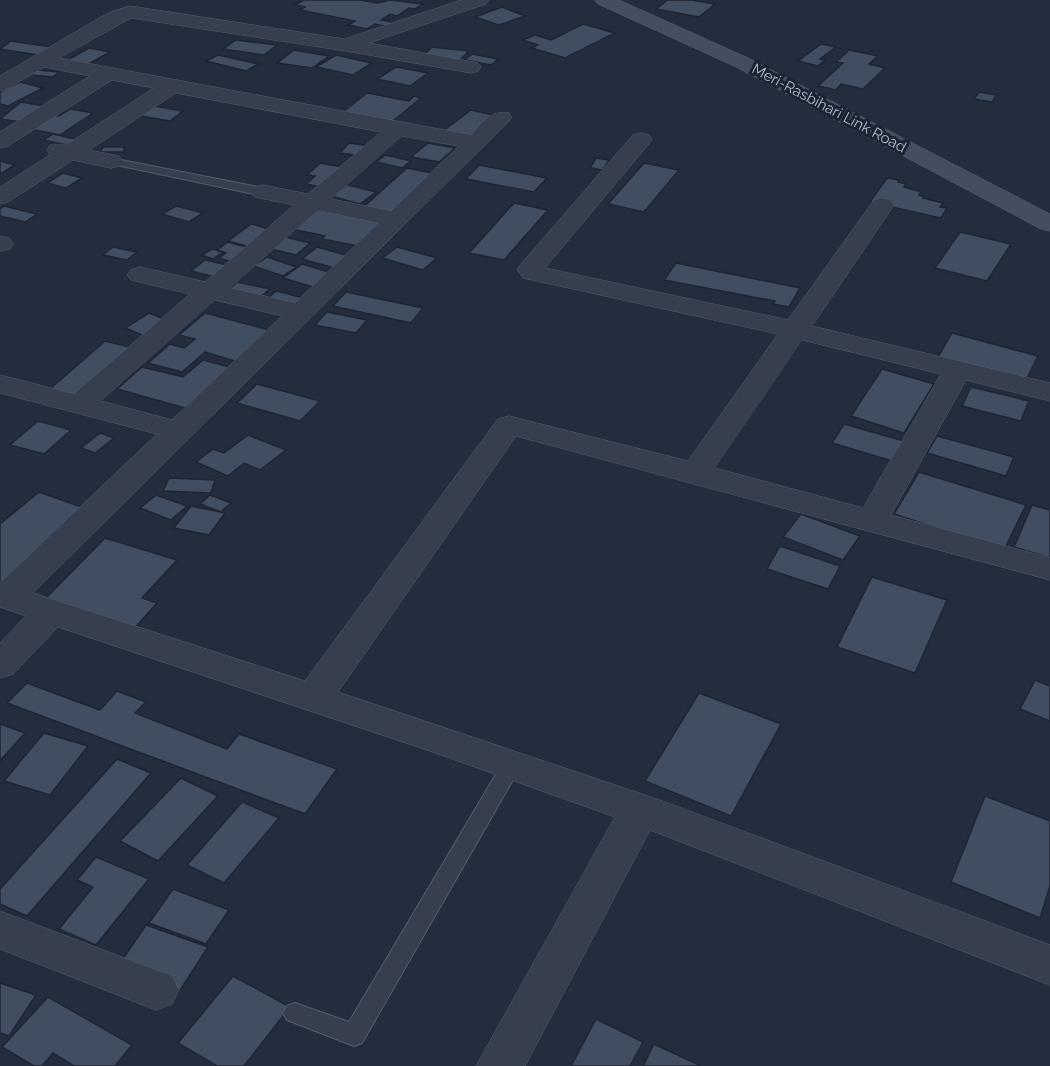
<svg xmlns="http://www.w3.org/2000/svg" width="1050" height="1066" font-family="Raleway,sans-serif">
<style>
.building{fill:#414d60;stroke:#1e2635;stroke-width:1.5}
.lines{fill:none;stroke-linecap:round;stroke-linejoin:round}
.service-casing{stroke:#555d6c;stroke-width:2}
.minor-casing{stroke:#555d6c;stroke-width:1}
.secondary-casing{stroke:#555d6c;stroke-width:1}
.service{fill:#373f4e;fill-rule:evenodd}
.minor{fill:#373f4e;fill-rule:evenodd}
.secondary{fill:#454e61;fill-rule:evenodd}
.labels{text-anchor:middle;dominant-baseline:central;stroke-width:6;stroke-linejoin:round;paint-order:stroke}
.far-street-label{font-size:15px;fill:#b2bac9;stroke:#1c2433}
</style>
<rect width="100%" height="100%" fill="#232d3e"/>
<g class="building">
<path d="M 304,0 L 360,0 L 378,3 L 390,0 L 423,4 L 415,9 L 409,8 L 397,16 L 390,14 L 381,20 L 397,23 L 389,27 L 375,24 L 367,29 L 348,25 L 355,21 L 300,10 L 305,7 L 295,5 Z"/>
<path d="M 668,0 L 692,0 L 715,4 L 699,17 L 656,9 Z"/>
<path d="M 502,7 L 525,16 L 499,25 L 475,17 Z"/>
<path d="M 583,24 L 615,33 L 565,58 L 532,48 L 538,45 L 523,40 L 535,35 L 551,40 Z"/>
<path d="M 236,40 L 277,45 L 264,55 L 223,49 Z"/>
<path d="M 11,41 L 51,47 L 38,55 L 0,49 Z"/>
<path d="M 821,44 L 836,47 L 820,59 L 825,60 L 818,66 L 798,61 Z"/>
<path d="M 432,47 L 469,51 L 458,62 L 421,58 Z"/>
<path d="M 89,48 L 110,52 L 85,66 L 64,62 Z"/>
<path d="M 294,50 L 329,56 L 312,68 L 277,63 Z"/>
<path d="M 849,50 L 878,56 L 869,64 L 885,68 L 863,89 L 841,84 L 836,90 L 818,86 L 843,63 L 836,62 Z"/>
<path d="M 472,54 L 498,59 L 491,65 L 465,60 Z"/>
<path d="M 218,55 L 258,64 L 246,71 L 206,61 Z"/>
<path d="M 336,55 L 372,63 L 353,75 L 316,67 Z"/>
<path d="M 396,67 L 428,73 L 410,86 L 377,79 Z"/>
<path d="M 37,70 L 59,72 L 53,77 L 31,75 Z"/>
<path d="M 20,82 L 43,88 L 8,106 L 0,104 L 0,92 Z"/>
<path d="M 979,92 L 996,95 L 992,102 L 974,99 Z"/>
<path d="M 367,93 L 409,101 L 414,96 L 421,98 L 388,125 L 339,115 Z"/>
<path d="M 21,102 L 45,106 L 21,122 L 0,119 Z"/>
<path d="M 154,106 L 183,111 L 170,121 L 141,116 Z"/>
<path d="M 70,109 L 93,113 L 60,135 L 30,129 L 52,115 L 59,116 Z"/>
<path d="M 471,110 L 497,116 L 469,137 L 443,131 Z"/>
<path d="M 53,134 L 80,140 L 71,146 L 43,140 Z"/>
<path d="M 349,143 L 370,146 L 362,156 L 340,153 Z"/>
<path d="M 428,143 L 455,148 L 439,162 L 411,157 Z"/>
<path d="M 103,147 L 125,147 L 123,152 L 100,152 Z"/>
<path d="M 386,155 L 411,161 L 402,168 L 376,162 Z"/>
<path d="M 596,158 L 609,160 L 603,170 L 590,168 Z"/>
<path d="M 0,161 L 15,165 L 0,174 Z"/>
<path d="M 320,163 L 348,168 L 326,188 L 306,184 L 315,176 L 307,175 Z"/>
<path d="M 644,163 L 679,170 L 644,212 L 608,204 Z"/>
<path d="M 479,165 L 547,178 L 534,192 L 466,179 Z"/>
<path d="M 407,168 L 437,174 L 391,217 L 360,210 Z"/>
<path d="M 63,173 L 82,178 L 66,188 L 47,183 Z"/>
<path d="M 887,178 L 899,180 L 898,182 L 906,184 L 904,187 L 921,192 L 919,195 L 924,197 L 923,198 L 943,203 L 940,207 L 947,208 L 941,218 L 870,202 Z"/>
<path d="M 344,184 L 376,192 L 360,204 L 327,195 Z"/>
<path d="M 514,203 L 548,210 L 504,260 L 469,253 Z"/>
<path d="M 4,206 L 37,214 L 25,222 L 0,216 L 0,209 Z"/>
<path d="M 176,206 L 203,213 L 189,222 L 162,214 Z"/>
<path d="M 308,208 L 381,222 L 358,246 L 322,239 L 325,236 L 287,228 Z"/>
<path d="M 251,224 L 277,231 L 253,248 L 228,241 Z"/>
<path d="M 960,232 L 1011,244 L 987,281 L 935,268 Z"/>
<path d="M 285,237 L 310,243 L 296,255 L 271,249 Z"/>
<path d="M 228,242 L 253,249 L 238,264 L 219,258 L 226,253 L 217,250 Z"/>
<path d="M 113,247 L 137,252 L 127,260 L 103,255 Z"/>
<path d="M 317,247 L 349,256 L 334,268 L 302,259 Z"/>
<path d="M 397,247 L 437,258 L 423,270 L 382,258 Z"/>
<path d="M 212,249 L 223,252 L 213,259 L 202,255 Z"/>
<path d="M 267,257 L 297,267 L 283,276 L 253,266 Z"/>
<path d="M 205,260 L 232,266 L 219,278 L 191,271 Z"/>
<path d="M 676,263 L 800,288 L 789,307 L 773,304 L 775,301 L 664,280 Z"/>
<path d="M 302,264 L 332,273 L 313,287 L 283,278 Z"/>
<path d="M 237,282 L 270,289 L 258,299 L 226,292 Z"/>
<path d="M 276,291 L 308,299 L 297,310 L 264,302 Z"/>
<path d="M 346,292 L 423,308 L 411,323 L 333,306 Z"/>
<path d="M 327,312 L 367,320 L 356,333 L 315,325 Z"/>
<path d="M 149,313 L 174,323 L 149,338 L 125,328 Z"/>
<path d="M 205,313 L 273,331 L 238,362 L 205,352 L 182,372 L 148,363 L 170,344 L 184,348 L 195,339 L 179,335 Z"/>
<path d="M 952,333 L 1038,356 L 1025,382 L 937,359 Z"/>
<path d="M 105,341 L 138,349 L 82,397 L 50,389 Z"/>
<path d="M 203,360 L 237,369 L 192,410 L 117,389 L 142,367 L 183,377 Z"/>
<path d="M 882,369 L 934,384 L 904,433 L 851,416 Z"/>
<path d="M 257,384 L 320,401 L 300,421 L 237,403 Z"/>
<path d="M 971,387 L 1029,401 L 1021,421 L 962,406 Z"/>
<path d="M 38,421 L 71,430 L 44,454 L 10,445 Z"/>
<path d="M 844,424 L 911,443 L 899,463 L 832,443 Z"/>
<path d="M 100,433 L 114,438 L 95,453 L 81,448 Z"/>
<path d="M 248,435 L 286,450 L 260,470 L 244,463 L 228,476 L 196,462 L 213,449 L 224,453 Z"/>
<path d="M 937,436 L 1014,457 L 1006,476 L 927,453 Z"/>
<path d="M 919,472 L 1026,505 L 1004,550 L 894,514 Z"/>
<path d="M 169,478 L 215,480 L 211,493 L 163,491 Z"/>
<path d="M 39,492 L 87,509 L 0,584 L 0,524 Z"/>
<path d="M 156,495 L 187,506 L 171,520 L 140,508 Z"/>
<path d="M 210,495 L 231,503 L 221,512 L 200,504 Z"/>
<path d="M 1032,505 L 1050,510 L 1050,558 L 1014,547 Z"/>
<path d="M 191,506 L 225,513 L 209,535 L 174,528 Z"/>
<path d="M 801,514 L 860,536 L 843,560 L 783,537 Z"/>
<path d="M 105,538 L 177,560 L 142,598 L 157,603 L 133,630 L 43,601 Z"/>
<path d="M 780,546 L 840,566 L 828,589 L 767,569 Z"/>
<path d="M 872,577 L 947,600 L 915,673 L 837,647 Z"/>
<path d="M 1035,680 L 1050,686 L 1050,721 L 1020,709 Z"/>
<path d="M 27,683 L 100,710 L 117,691 L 146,702 L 135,713 L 227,749 L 239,734 L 337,769 L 305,814 L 7,703 Z"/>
<path d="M 699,693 L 781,724 L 731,816 L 645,781 Z"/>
<path d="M 0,724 L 25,733 L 0,761 Z"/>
<path d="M 44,733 L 88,746 L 50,795 L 4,781 Z"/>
<path d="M 117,759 L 151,773 L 27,916 L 0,904 L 0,889 Z"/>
<path d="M 181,778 L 218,796 L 158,861 L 120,841 Z"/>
<path d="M 985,796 L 1050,821 L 1050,886 L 1040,918 L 951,882 Z"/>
<path d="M 242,802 L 279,818 L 224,883 L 187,865 Z"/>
<path d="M 96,857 L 149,879 L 96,945 L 59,929 L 93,887 L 77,880 Z"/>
<path d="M 173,889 L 229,910 L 206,944 L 149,923 Z"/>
<path d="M 146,925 L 208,947 L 177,995 L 114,972 Z"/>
<path d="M 233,976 L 290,1007 L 244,1066 L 217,1066 L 178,1043 Z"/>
<path d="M 0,983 L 36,995 L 9,1036 L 0,1033 Z"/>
<path d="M 48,997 L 132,1045 L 115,1066 L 74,1066 L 53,1053 L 42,1066 L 34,1066 L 2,1047 Z"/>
<path d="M 596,1019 L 643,1042 L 630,1066 L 571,1066 Z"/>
<path d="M 654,1044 L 701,1066 L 643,1066 Z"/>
</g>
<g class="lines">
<g class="service-casing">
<g id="service">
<path d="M 111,158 L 263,188 L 269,192 L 263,196 L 107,163 L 105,161 Z"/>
<path d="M 512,756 L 519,759 L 522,764 L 362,1043 L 354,1046 L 287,1020 L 283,1013 L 287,1006 L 295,1003 L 349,1022 L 505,759 Z"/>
</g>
</g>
<g class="minor-casing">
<g id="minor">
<path d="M 462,0 L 489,0 L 486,4 L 369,43 L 478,63 L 481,67 L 478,71 L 471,73 L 346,51 L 131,18 L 59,58 L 471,135 C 482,124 491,109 509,113 L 512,118 L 33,593 L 305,681 L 498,419 L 509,416 L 688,461 L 778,334 L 523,278 L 517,269 L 521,264 L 633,135 L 641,133 L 649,135 L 652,140 L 545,268 L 788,320 L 874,200 L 882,198 L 890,200 L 894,205 L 812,326 L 1050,383 L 1050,401 L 966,380 L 891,515 L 1050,558 L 1050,580 L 516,436 L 338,692 L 654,798 L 1050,945 L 1050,985 L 650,830 L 525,1066 L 476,1066 L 615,817 L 430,751 L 58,627 L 13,674 L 0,678 L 0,643 L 26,616 L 0,607 L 0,583 L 157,434 L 0,393 L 0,375 L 74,394 L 190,294 L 131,280 L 127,275 L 131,270 L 140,267 L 205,282 L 294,205 L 255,197 L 251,192 L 255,187 L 263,185 L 308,194 L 381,132 L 176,93 L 89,150 L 119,156 L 122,161 L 119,166 L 111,168 L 73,160 L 8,202 L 0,204 L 0,187 L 50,155 L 47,150 L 50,145 L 66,145 L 154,88 L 112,80 L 8,146 L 0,148 L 0,132 L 90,76 L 44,67 L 7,89 L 0,91 L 0,76 L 110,12 L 130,6 L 344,39 ZM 402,136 L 459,146 L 391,211 L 331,199 ZM 318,210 L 379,223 L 295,303 L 230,288 ZM 215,300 L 282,316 L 172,420 L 101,401 ZM 802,340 L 941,374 L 863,508 L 715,468 Z"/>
<path d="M 0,236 L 9,238 L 13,244 L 10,249 L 0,251 Z"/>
<path d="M 0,911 L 172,976 L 179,990 L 172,1004 L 156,1010 L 0,949 Z"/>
</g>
</g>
<g class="secondary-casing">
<path id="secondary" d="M 595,0 L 619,0 L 748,58 L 1050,214 L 1050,231 L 1041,229 L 734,66 L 598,4 Z"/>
</g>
<use href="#service" class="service"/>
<use href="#minor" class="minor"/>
<use href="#secondary" class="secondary"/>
</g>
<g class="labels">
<g class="far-street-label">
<text transform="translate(829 108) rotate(28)">Meri-Rasbihari Link Road</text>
</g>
</g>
</svg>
